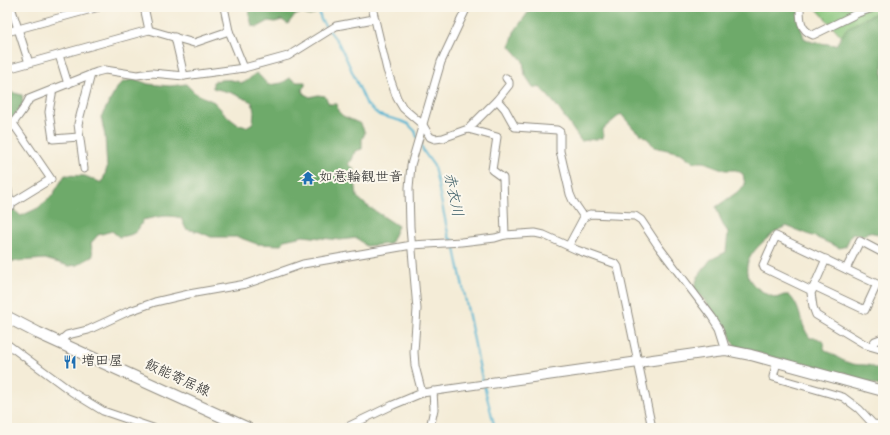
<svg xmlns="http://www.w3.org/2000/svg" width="890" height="435" font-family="Dekko,'Klee One',sans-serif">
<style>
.green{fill:#88c57b;stroke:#5a7853}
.forest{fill:#6eaa6b;stroke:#4c6a4b}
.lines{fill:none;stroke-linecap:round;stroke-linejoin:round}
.stream{stroke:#53b4d2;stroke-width:2}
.street-casing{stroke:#908c81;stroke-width:9}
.secondary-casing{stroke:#908c81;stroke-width:12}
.primary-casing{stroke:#908c81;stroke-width:13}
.street{stroke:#fff;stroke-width:7}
.secondary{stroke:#fff;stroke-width:10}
.primary{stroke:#fff;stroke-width:11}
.labels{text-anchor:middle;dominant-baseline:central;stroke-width:4;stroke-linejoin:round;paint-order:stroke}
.poi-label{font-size:14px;fill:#2b2b2b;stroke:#fbf7ec;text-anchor:start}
.street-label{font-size:14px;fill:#2b2b2b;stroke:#fbf7ec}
.water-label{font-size:15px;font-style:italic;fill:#395b65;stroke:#fbf7ec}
</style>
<rect width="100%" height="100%" fill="#fbf7ec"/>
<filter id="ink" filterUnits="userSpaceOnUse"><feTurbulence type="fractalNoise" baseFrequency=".025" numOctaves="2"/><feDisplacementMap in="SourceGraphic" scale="8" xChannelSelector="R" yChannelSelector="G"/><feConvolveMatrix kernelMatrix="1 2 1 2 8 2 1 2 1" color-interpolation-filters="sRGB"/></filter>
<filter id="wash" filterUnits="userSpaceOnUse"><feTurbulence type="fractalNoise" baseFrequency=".012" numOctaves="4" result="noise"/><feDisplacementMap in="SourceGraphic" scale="16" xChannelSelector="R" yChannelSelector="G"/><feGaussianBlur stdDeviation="0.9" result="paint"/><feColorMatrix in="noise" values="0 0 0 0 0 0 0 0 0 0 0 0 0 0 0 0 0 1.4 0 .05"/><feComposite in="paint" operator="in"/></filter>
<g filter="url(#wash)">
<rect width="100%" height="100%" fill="#f4ecd7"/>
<path class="green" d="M 815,7 L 883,7 L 883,21 L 844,39 Z"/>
<g class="forest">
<path d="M 251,7 L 316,7 L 316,13 L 310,16 L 301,13 L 294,16 L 288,24 L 282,20 L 275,22 L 269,21 L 258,27 L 252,26 L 249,14 Z"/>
<path d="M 532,7 L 799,7 L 799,20 L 804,38 L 812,42 L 836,45 L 847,28 L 883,9 L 883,235 L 868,232 L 863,236 L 852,233 L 846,246 L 840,248 L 815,237 L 786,226 C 777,230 771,235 763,242 C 736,266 744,286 776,298 L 784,295 L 789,295 C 799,305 799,315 804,327 C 805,331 808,335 810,338 L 817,338 L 824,342 L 824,349 C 834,355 843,362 853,364 C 861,366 869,363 875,368 L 883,367 L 883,387 L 851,377 L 845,372 L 840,374 L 828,372 L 743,349 L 734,345 L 728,331 L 694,287 L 698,277 L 710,260 L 726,252 L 728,232 L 723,225 L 716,207 L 736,193 L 745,185 L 743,174 L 736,170 L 725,170 L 704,162 L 693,162 L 681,153 L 654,147 L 649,140 L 635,130 L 621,114 L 603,129 L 603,138 L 581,141 L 556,105 L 541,88 L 533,87 L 525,75 L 523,61 L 510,46 L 514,32 Z"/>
<path d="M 256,73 L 260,76 L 268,85 L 282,83 L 290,78 L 297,82 L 305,82 L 305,86 L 302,89 L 304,94 L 310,97 L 318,95 L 325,96 L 329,104 L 337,104 L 338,111 L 343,116 L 361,124 L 365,133 L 362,139 L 362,149 L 355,151 L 352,160 L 348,164 L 354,169 L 357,197 L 366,205 L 398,226 L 390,244 L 366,246 L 357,238 L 340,240 L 303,236 L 284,240 L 282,245 L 257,244 L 238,237 L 211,237 L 200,232 L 186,229 L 181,218 C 167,214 157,217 143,220 C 137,234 133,235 119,237 L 112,231 L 98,235 L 91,243 L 93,256 L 77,265 L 69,266 L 45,259 L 7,262 L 7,204 L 21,216 L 38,208 L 52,196 L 65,175 L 85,176 L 102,183 L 107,168 L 105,136 L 101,117 L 117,88 L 123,82 L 135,79 L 148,84 L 170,86 L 186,84 L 195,93 L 214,102 L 228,117 L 237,124 L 246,127 L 253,123 L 254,112 L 252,102 L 232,93 L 213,88 L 213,82 C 220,79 228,79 236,81 C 238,81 240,83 242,83 C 246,83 252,76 256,73 Z"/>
<path d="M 7,91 L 22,95 L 23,104 L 7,125 Z"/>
</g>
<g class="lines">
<g class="stream">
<path d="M 318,7 L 321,20 L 338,42 L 346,58 L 367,105 L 379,115 L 401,121 L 408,124 L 415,131 L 417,137"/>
<path d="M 420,143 L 424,152 L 434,166 L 449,238 L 453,240"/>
<path d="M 454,244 L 481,374 L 495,428"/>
</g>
</g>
</g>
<g filter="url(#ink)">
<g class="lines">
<g class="street-casing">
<g id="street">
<path d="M 11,7 L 29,63"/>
<path d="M 144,7 L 149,30"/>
<path d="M 224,7 L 229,31 L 244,68"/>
<path d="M 372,7 L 387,70 L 397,98 L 403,108 L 423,125 L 430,137 L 435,139 L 443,138 L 468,129 L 497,100 L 509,85 L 509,82 L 506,78"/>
<path d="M 800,7 C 800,19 800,30 813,35 L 858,13 L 876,7"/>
<path d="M 7,32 L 99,7"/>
<path d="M 175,37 L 184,76"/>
<path d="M 59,55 L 68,84"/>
<path d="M 7,69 L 149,30 L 194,43 L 229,31"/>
<path d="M 53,89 L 49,112 L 53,139 L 79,137"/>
<path d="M 497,100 L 505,109 L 515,127 L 557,130 L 560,132 L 560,151 L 570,194 L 573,201 L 584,217"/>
<path d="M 468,129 L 497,137 L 492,170 L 503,178 L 505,235"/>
<path d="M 7,132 C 14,120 24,111 29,99 L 97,72 L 105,70 L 137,75 L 152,73 L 184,76 L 244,68 L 288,56 L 336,26 L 374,19"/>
<path d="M 84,169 L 78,124 L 91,74"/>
<path d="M 7,185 L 11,206"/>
<path d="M 12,203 L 51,179 L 12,122"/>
<path d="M 569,245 L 584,217 L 590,214 L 635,216 L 641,220 L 659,247 L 712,317 L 719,328 L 726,350"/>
<path d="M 826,259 L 811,293 L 813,307 L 816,315 L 866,345 L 883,350"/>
<path d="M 846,269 L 860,241 L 881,252 L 883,250"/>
<path d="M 812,291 L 764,268 L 763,265 L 776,236 L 877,284 L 865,310 L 814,286"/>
<path d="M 59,342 L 67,335 L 88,330 L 127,312 L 155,302 L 189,294 L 246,284 L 303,264 L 412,245 L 461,242 L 495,238 L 505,235 L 535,233 L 544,235 L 577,250 L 616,264 L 618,267 L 652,428"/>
<path d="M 7,344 L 72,392 L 103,411 L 153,428"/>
<path d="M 871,346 L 875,341 L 883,338"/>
<path d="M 777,362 L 773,377 L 843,397 L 859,409 L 873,424 L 883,425"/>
<path d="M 422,393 L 415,366 L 414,352 L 417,309 L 410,227 L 409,188 L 411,165 L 441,62 L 467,7"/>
<path d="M 345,428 L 393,405 L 422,393 L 491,383"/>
<path d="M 430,428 L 434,409 L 433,391"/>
</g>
</g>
<g class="secondary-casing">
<path id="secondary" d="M 491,383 L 716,351 L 726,350 L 751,355 L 883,391"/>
</g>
<g class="primary-casing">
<path id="primary" d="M 7,317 L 38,333 L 247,428"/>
</g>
<use href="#street" class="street"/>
<use href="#secondary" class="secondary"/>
<use href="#primary" class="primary"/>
</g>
</g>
<defs>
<g id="temple-bare" transform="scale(1.08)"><path d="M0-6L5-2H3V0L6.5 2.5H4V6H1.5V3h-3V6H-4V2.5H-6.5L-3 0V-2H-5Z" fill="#1f6fb2" stroke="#fbf7ec" stroke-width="2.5" paint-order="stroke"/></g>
<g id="restaurant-bare" transform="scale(1.08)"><path d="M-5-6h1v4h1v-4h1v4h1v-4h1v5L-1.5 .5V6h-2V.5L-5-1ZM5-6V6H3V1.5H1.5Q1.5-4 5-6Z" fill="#1f6fb2" stroke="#fbf7ec" stroke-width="2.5" paint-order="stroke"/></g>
</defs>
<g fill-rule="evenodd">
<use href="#temple-bare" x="308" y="178"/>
<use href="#restaurant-bare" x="70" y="362"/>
</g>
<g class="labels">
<g class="poi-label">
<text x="319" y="178">如意輪観世音</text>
<text x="81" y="362">増田屋</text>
</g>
<g class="street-label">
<text transform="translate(177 379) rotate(25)">飯能寄居線</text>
</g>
<g class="water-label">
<text transform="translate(452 195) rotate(78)">赤衣川</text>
</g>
</g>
<rect width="890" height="435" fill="none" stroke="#fbf7ec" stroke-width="24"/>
</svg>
